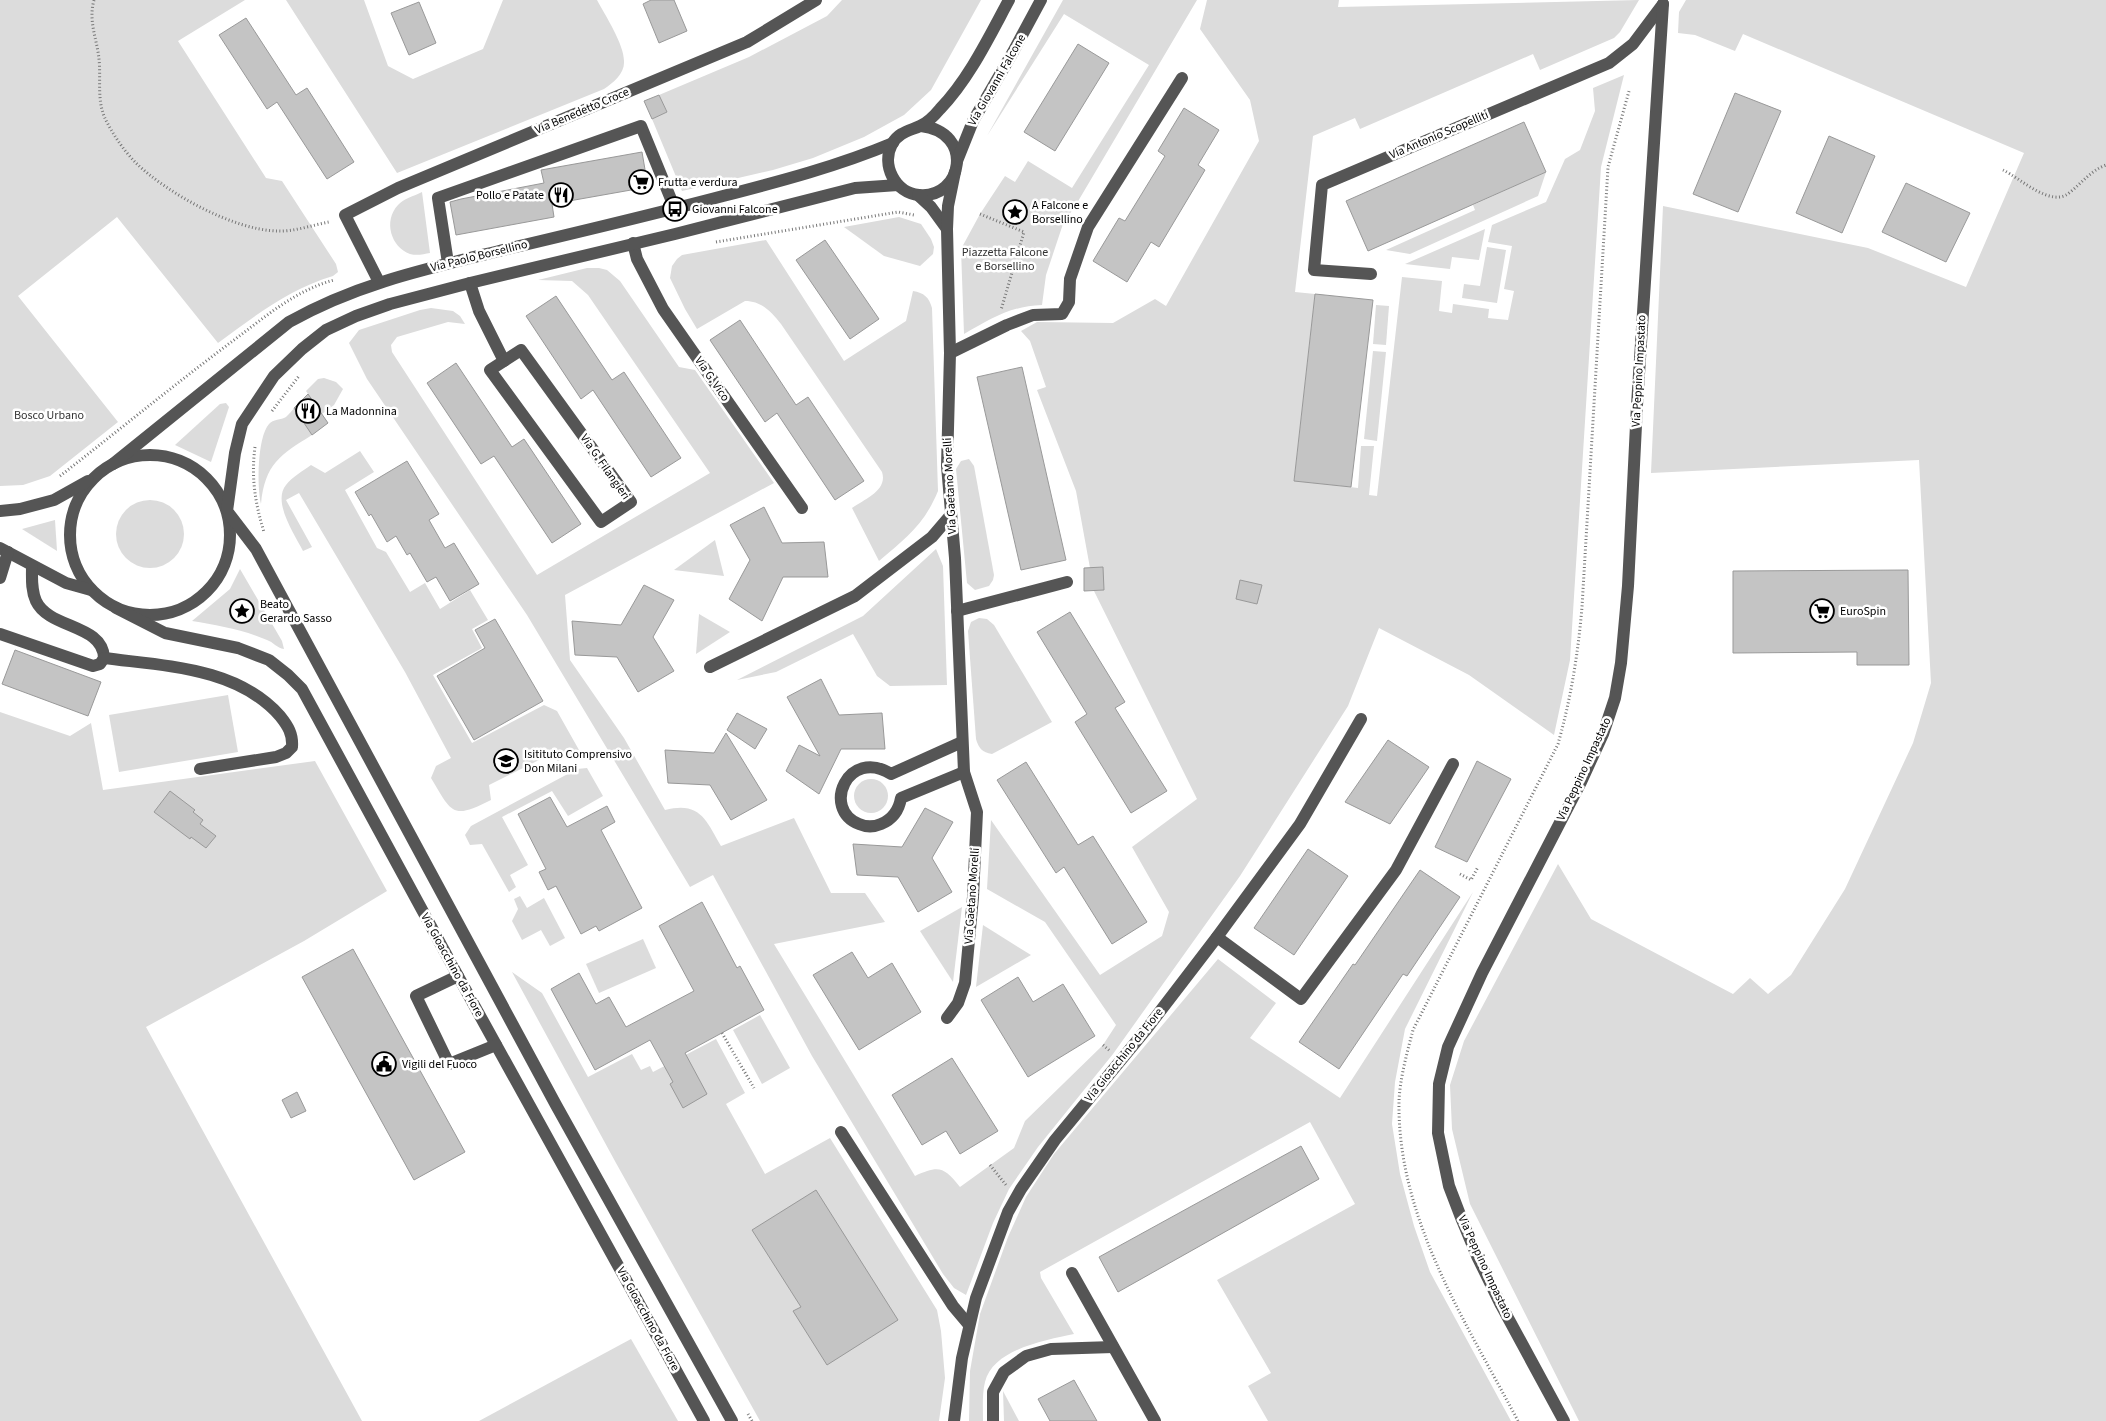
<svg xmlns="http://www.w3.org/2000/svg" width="2106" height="1421" font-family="'Source Sans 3',sans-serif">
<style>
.green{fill:#dcdcdc}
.building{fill:#c4c4c4;stroke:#999}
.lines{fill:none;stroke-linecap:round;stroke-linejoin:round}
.path{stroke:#777;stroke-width:3;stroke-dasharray:1 2.5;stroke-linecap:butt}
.minor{stroke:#555;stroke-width:12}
.labels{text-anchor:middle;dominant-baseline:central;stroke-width:5;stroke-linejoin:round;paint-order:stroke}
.street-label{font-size:12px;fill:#000;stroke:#fff}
.poi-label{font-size:12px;fill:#000;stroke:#fff;text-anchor:start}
.park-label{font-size:12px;fill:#333;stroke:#fff}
</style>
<rect width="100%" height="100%" fill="#fff"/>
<g class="green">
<path d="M 0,0 L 245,0 L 178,41 L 266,178 L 282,181 L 336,264 L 338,272 L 333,276 C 289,289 255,316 218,343 L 117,217 L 18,296 L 118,422 L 50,476 L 23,485 L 0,486 Z"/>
<path d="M 286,0 L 364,0 L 388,66 L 413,79 L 483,49 L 503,0 L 597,0 C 605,15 624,44 624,61 C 625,73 613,83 604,89 L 397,173 Z"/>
<path d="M 842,0 L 981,0 L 931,90 L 904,115 L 864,137 L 813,158 L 773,170 L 682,191 L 652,119 L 667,112 L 659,95 L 749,57 L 827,16 Z"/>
<path d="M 1063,0 L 1197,0 L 1077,203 L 1063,224 L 1046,275 L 1042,305 C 1010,306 991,319 964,334 L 961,249 L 980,214 L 1005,176 L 1015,182 L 1028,161 L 1072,188 L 1149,65 L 1064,14 L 987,136 Z"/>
<path d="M 1207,0 L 1339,0 L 1338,7 L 1639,0 L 1620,32 L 1614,38 L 1540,70 L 1533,54 L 1360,129 L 1355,118 L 1313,136 L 1295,292 L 1315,294 L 1294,480 L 1358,488 L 1361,446 L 1374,446 L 1369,495 L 1377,496 L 1402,277 L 1442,281 L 1439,311 L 1452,313 L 1453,304 L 1489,309 L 1488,318 L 1508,320 L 1514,291 L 1504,289 L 1512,246 L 1488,242 L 1492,225 L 1546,202 L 1565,159 L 1580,150 L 1595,111 L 1593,88 L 1624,75 L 1601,167 L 1570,660 L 1554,735 L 1469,675 L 1379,628 L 1348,706 L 1240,876 L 1113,1054 L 1038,1147 L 1009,1189 L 993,1223 L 966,1295 L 954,1288 L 943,1274 L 812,1056 L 713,875 L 690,887 L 527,615 L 367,379 L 349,343 L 359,330 L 420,310 L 431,308 L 453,311 L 460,316 L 465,324 L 448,322 L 397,337 L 391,345 L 392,352 L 537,575 L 710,473 L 588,295 L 572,281 L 538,280 L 587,268 L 599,268 L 607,270 L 620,281 L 679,367 L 695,370 L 774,483 L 565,595 L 570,660 L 624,738 L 665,810 C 700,801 706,820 721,846 L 794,818 L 831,893 L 865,893 L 885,922 L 774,944 L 915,1176 C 939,1165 944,1167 960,1187 L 1014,1148 L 1025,1121 L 1103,1045 L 1116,1025 L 1045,922 L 987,889 L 991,820 L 1100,975 L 1162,936 L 1169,912 L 1132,847 L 1197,799 L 1094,591 L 1103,590 L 1103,568 L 1090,568 L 1076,491 L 1037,390 L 1046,387 L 1030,341 L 1021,331 L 1037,322 L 1113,323 L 1155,299 L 1166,306 L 1259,141 L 1250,100 L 1200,29 Z"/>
<path d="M 1686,0 L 2106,0 L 2106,1421 L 1579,1421 L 1470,1204 L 1452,1129 L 1450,1085 L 1464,1041 L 1558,864 L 1591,919 L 1733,994 L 1750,978 L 1768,994 L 1791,975 L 1845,889 L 1913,743 L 1931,683 L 1919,460 L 1651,473 L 1663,206 L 1868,248 L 1966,287 L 2024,153 L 1743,34 L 1735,51 L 1695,35 L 1678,33 L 1679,12 Z"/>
<path d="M 1546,172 L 1538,196 L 1410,254 L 1386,250 L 1475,210 L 1473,205 Z"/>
<path d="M 422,192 L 430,253 C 424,254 417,256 410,254 C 391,247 383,221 398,205 C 403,199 414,196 422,192 Z"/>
<path d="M 899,217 L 921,224 L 931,239 L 934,247 L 933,254 L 920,266 L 884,256 L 844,227 Z"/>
<path d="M 1485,229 L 1479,260 L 1452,257 L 1450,269 L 1405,264 Z"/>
<path d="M 766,240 L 844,361 L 906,321 L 913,291 C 924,293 929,297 932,308 L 938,491 C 924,525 906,538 879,561 L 852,508 C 865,499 888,490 882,472 L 781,324 C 771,312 762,301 745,301 L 697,329 L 685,309 L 670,278 L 672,266 L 677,259 L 682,255 Z"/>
<path d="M 1487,247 L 1506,250 L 1497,303 L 1462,298 L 1464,284 L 1480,286 Z"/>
<path d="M 1376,305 L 1389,306 L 1386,345 L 1373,344 Z"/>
<path d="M 1373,351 L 1386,352 L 1377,441 L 1364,439 Z"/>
<path d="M 324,378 L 336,382 L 343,389 L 334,405 L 322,414 L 306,391 L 318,379 Z"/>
<path d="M 226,403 L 229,407 L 211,462 L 175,445 L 220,404 Z"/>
<path d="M 294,408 L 312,435 C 280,455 265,464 261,504 C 257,487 257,438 269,424 C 273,419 281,420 286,417 C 289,414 292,411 294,408 Z"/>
<path d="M 360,451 L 374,472 L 345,490 L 377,548 L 386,552 L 410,592 L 425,583 L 440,609 L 470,590 L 488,620 L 472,629 L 482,648 L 433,675 L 472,743 L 544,705 L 557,711 L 579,750 L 558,761 L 549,755 L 489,785 L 491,800 C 452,820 452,813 431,778 L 436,766 L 451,758 L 405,672 L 299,493 L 286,500 L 312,547 L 303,551 C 295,535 272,502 286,485 C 292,477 303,471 311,465 L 325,473 Z"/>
<path d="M 969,459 L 974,466 L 994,575 L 993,580 L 989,586 L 975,590 L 967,583 L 956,469 L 961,461 Z"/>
<circle cx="150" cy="534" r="34"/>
<path d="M 55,520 L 57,551 L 22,529 Z"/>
<path d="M 715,540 L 724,576 L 674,570 Z"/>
<path d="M 936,549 L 943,566 L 947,685 L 890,686 L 877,676 L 853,634 L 776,672 L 737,680 L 863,616 Z"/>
<path d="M 240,569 L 282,641 L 284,649 C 277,648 273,642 267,640 C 244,630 217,625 192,621 L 230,589 Z"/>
<path d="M 699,614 L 730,632 L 696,654 Z"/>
<path d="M 979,618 L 987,619 L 994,625 L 1052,722 L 992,754 C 982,752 979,749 976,739 L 968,631 L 971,622 Z"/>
<path d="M 228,695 L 238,752 L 119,772 L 109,715 Z"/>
<path d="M 0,712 L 70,736 L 91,723 L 103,790 L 315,761 L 387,891 L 304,941 L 146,1027 L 362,1421 L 0,1421 Z"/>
<path d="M 587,768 L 603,796 L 568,816 L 552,791 L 502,817 L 528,865 L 510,875 L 516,887 L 509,892 L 482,844 L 470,845 L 465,835 L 471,826 L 577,769 Z"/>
<circle cx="871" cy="796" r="17"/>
<path d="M 1473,892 L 1405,1029 L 1395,1082 L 1392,1124 L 1400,1174 L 1414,1226 L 1430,1272 L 1511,1421 L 1268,1421 L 1248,1386 L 1271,1373 L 1217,1280 L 1355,1204 L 1310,1122 L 1040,1272 L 1041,1278 L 1074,1334 C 1046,1340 993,1349 985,1382 C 982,1394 983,1408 983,1421 L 969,1421 L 970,1371 L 980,1314 L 1008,1237 L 1026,1197 L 1054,1154 L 1218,959 L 1276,1003 L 1250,1038 L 1340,1098 Z"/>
<path d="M 520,896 L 527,908 L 544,898 L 565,938 L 550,946 L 541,930 L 522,940 L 512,921 L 518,909 L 514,899 Z"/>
<path d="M 962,907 L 953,982 L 920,931 Z"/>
<path d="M 983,925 L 1031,955 L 976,987 Z"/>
<path d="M 643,939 L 656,968 L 599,993 L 586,964 Z"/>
<path d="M 512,972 L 542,993 L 588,1077 L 632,1054 L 641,1070 L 650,1066 L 653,1072 L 716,1039 L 745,1093 L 726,1104 L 765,1174 L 830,1138 L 937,1310 L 941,1331 L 945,1378 L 939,1421 L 760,1421 L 616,1163 Z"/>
<path d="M 760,1015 L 790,1068 L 762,1084 L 733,1030 Z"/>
<path d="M 631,1339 L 678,1421 L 479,1421 Z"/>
<path d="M 1003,1391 L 1019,1421 L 1004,1421 Z"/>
</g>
<g class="building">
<path d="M 651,0 L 674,0 L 687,31 L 659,43 L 643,4 Z"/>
<path d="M 419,2 L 436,43 L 409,55 L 391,13 Z"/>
<path d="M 246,18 L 296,95 L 307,88 L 354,162 L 327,179 L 277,102 L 267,109 L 219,35 Z"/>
<path d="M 1078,44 L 1109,63 L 1055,151 L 1024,132 Z"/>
<path d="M 1735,93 L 1781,111 L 1738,212 L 1693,194 Z"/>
<path d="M 659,95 L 667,112 L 652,119 L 644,101 Z"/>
<path d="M 1184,108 L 1219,130 L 1198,165 L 1205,170 L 1159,247 L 1151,242 L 1127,282 L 1093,261 L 1119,218 L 1125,221 L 1165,156 L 1158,151 Z"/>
<path d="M 1524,122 L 1546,172 L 1368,251 L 1346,201 Z"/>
<path d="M 1829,136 L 1875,156 L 1842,233 L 1796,213 Z"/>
<path d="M 642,152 L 648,187 L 552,204 L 554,217 L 456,235 L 450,202 L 461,199 L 544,183 L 541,170 Z"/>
<path d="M 1906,183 L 1970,213 L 1946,262 L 1882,232 Z"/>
<path d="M 825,240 L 879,319 L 850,339 L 796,260 Z"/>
<path d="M 1315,294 L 1373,300 L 1351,487 L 1294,481 Z"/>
<path d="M 556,296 L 612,380 L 624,372 L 681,458 L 651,477 L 593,390 L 581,399 L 526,316 Z"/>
<path d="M 740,320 L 796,405 L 808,397 L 864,481 L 835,500 L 777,413 L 765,422 L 710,340 Z"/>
<path d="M 456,363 L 512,447 L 524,439 L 581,524 L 552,543 L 494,456 L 481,464 L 427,383 Z"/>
<path d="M 1022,367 L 1066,560 L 1021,570 L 977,377 Z"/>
<path d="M 308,394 L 328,423 L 312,435 L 294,408 Z"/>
<path d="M 407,461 L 439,514 L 429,520 L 445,548 L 454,543 L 479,584 L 450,601 L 436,577 L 427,582 L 410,553 L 407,555 L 396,536 L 387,542 L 371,514 L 369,516 L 355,492 Z"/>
<path d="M 764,507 L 782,543 L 824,542 L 828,577 L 783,577 L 762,621 L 729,599 L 750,560 L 730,525 Z"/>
<path d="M 1103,567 L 1104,590 L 1084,591 L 1084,568 Z"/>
<path d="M 1908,570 L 1909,665 L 1857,665 L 1857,652 L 1733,653 L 1733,571 Z"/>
<path d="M 1240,580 L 1262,585 L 1257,604 L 1236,599 Z"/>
<path d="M 644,585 L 674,600 L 653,637 L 674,671 L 638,692 L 617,657 L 575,655 L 572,621 L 621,625 Z"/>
<path d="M 1070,612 L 1125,702 L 1115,708 L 1167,791 L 1131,813 L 1075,722 L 1087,714 L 1037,632 Z"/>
<path d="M 495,619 L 543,701 L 474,740 L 437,676 L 485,648 L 475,630 Z"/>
<path d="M 15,650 L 101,682 L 88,716 L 2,684 Z"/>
<path d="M 821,679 L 839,715 L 882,713 L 885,749 L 841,749 L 819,794 L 786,771 L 799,745 L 820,756 L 787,697 Z"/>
<path d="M 737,713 L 767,729 L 755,749 L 727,730 Z"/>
<path d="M 726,733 L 767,800 L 731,820 L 710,785 L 668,783 L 665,750 L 714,753 Z"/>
<path d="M 1388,740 L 1429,767 L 1390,824 L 1345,802 Z"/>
<path d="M 1477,761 L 1511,779 L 1467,862 L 1435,847 Z"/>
<path d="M 1026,762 L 1078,845 L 1093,836 L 1147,922 L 1112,944 L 1064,867 L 1056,873 L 997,780 Z"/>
<path d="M 170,791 L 195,810 L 193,812 L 203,820 L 200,824 L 216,836 L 206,848 L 191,837 L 190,839 L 154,812 Z"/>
<path d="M 550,797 L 567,827 L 607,806 L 615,822 L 601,830 L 642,908 L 599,931 L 596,926 L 581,934 L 556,886 L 548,890 L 539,872 L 546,869 L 518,814 Z"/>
<path d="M 925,808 L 953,822 L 932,858 L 952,892 L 918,912 L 898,877 L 857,875 L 853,844 L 902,847 Z"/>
<path d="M 1308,849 L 1348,876 L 1294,955 L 1254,928 Z"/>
<path d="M 1420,870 L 1460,897 L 1407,976 L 1403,974 L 1339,1069 L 1299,1042 L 1353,964 L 1355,965 Z"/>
<path d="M 702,902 L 737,968 L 740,966 L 764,1010 L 685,1053 L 707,1094 L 683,1108 L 670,1084 L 673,1082 L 650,1040 L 595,1070 L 551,989 L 579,973 L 596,1004 L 609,997 L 626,1027 L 694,991 L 659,926 Z"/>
<path d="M 353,949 L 465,1152 L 414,1180 L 302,977 Z"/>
<path d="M 852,952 L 868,978 L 892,963 L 921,1012 L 859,1050 L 813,975 Z"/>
<path d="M 1018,977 L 1033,1002 L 1063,984 L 1095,1036 L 1028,1077 L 981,1000 Z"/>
<path d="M 952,1058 L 998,1131 L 960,1154 L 946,1131 L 922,1145 L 892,1095 Z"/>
<path d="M 297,1092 L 306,1111 L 291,1118 L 282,1100 Z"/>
<path d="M 1301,1146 L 1319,1179 L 1118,1292 L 1099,1257 Z"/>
<path d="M 816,1190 L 898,1320 L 827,1365 L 793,1311 L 801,1307 L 752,1230 Z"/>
<path d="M 1074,1380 L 1097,1421 L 1050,1421 L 1038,1399 Z"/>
</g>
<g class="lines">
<g class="path">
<path d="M 94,0 C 88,21 97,39 99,59 C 101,78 97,98 104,116 C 111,132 124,151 136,163 C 167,193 233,230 277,231 C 293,232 313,225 329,222"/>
<path d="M 2003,170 C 2020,178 2051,208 2069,193 C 2082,183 2090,171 2106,165"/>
<path d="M 980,214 L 1024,232 L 1001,310"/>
<path d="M 716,242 L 898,212 L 914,215"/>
<path d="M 272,411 L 299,376"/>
<path d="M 255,447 C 251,477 255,503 264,532"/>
<path d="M 60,476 C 118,431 175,384 234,340 C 265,317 296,290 334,280"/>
<path d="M 1460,874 L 1471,880 L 1478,867"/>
<path d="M 722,1033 L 754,1088"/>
<path d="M 1103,1045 L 1110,1051"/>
<path d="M 990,1165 L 1006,1185"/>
<path d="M 748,1414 L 752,1421"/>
<path d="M 1518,1421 C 1466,1322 1397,1218 1399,1101 C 1400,1078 1407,1053 1413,1030 L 1558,744 C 1571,698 1578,654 1582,607 L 1608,167 L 1629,91"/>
</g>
<g class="minor">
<path d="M 921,126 C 975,132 963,199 919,195 C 895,193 881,165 892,144 C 899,132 909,131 920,126 C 927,123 935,115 940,109 C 969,79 989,37 1009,0"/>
<path d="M 957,161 L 973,121 L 1013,52 L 1041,0"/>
<path d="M 918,195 L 931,207 L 947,229"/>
<path d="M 633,243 L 637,259 L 663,309 L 802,508"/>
<path d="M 448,263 L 438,198 L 641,126 L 675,209"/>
<path d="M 1371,274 L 1314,270 L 1322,185 L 1609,63 L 1633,44 L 1663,4"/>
<path d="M 379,282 L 345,215 L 398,188 L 747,42 L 816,0"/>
<path d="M 470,283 L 479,311 L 504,361"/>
<path d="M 521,350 L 631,502 L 601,522 L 490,370 Z"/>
<path d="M 950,353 L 1007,325 L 1033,315 L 1062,314 L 1069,302 L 1070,279 L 1088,227 L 1182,78"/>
<circle cx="150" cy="535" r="80"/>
<path d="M 113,464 L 289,322 C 358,283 430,268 507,249 C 579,232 651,215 723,196 C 781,181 838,166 893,143"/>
<path d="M 0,511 L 20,509 L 54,500 L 88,481"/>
<path d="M 0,548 L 66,583 L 91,590"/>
<path d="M 0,578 L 8,552"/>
<path d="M 116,608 L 165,633 L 238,648 L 269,660 L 288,675 L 302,689 L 458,976 L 704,1421"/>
<path d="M 957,611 L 1067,582"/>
<path d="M 0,634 L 93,666 L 100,664 L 104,658 C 103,624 49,629 36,601 C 31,590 32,578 32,566"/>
<path d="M 104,658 C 164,666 237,667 280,716 C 288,726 293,734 292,747 L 286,753 L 276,757 L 200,769"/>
<path d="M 710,667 L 855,596 L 932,537 L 950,516"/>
<path d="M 962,742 L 891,774 C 848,747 821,809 859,824 C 866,827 874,827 881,824 C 893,819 899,810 901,798 L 964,772"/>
<path d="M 1217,937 L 1301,999 L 1396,870 L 1453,764"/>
<path d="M 458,976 L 416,996 L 449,1064 L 496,1045"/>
<path d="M 947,1018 L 958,1003 L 965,983 L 973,897 L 977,812 L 964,772 L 955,558 L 947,466 L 950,353 L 947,229 L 948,206 L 955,172"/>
<path d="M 841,1132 L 953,1306 L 969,1325"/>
<path d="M 1072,1273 L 1155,1421"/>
<path d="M 732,1421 L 556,1105 L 256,549 L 227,511 L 235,453 L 242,424 L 274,376 L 302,349 L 326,330 L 356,316 L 390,304 L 470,283 L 675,234 L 855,188 L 898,185"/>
<path d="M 954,1421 L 962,1358 L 976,1298 L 1008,1212 L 1021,1189 L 1055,1140 L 1145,1031 L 1217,937 L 1300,824 L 1361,719"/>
<path d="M 993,1421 L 993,1392 L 1004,1372 L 1026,1356 L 1051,1349 L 1113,1347"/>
<path d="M 1564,1421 L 1501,1305 L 1477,1256 L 1462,1220 L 1449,1186 L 1438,1133 L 1439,1084 L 1448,1047 L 1482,973 L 1581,782 L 1603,734 L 1615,698 L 1621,663 L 1628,586 L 1637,405 L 1663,4"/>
</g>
</g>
<defs>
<g id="supermarket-ring" transform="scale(1.25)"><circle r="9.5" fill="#fff" stroke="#000" stroke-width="1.5"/><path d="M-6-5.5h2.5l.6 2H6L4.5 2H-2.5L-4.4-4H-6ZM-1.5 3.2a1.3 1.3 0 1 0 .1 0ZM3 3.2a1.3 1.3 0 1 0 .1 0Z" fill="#000"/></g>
<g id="restaurant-ring" transform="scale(1.25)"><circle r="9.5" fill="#fff" stroke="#000" stroke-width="1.5"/><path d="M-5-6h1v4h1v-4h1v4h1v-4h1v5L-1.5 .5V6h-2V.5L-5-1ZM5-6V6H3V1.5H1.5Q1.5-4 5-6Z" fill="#000"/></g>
<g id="bus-ring" transform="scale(1.25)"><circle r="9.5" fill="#fff" stroke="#000" stroke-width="1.5"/><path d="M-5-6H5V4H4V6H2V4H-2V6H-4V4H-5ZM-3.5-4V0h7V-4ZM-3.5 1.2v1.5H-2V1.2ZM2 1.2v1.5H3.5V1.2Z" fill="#000"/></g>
<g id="sight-ring" transform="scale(1.25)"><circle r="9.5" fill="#fff" stroke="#000" stroke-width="1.5"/><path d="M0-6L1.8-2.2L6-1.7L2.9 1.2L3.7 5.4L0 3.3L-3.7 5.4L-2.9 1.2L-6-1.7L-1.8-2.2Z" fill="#000"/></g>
<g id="school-ring" transform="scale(1.25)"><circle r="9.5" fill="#fff" stroke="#000" stroke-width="1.5"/><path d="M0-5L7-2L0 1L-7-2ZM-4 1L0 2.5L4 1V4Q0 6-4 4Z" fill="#000"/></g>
<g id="civic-ring" transform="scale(1.25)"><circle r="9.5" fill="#fff" stroke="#000" stroke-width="1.5"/><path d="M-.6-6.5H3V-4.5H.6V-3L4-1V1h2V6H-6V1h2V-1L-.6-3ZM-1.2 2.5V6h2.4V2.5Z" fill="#000"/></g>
</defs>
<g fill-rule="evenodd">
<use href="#supermarket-ring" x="641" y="182"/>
<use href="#restaurant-ring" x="561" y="195"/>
<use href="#bus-ring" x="675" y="209"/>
<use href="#sight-ring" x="1015" y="212"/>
<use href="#restaurant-ring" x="308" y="411"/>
<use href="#sight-ring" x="242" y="611"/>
<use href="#supermarket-ring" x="1822" y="611"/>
<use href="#school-ring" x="506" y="761"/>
<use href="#civic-ring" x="384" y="1064"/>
</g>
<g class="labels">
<g class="street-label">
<text transform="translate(997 80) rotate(-60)">Via Giovanni Falcone</text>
<text transform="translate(582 111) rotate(-23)">Via Benedetto Croce</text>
<text transform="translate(1439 135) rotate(-23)">Via Antonio Scopelliti</text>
<text transform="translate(479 256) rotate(-14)">Via Paolo Borsellino</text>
<text transform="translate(1639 371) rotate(-87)">Via Peppino Impastato</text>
<text transform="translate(712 379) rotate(55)">Via G. Vico</text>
<text transform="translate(605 467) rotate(55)">Via G. Filangieri</text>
<text transform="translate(950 486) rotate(-93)">Via Gaetano Morelli</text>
<text transform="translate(1584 769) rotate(-65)">Via Peppino Impastato</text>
<text transform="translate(972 896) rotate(-86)">Via Gaetano Morelli</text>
<text transform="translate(452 965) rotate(61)">Via Gioacchino da Fiore</text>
<text transform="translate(1124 1055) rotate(-51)">Via Gioacchino da Fiore</text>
<text transform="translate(1485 1267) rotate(65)">Via Peppino Impastato</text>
<text transform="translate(648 1319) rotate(61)">Via Gioacchino da Fiore</text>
</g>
<g class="poi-label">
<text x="658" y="182">Frutta e verdura</text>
<text x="544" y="195" text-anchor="end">Pollo e Patate</text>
<text x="1032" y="205">A Falcone e<tspan x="1032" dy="14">Borsellino</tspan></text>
<text x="692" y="209">Giovanni Falcone</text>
<text x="326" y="411">La Madonnina</text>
<text x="260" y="604">Beato<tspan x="260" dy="14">Gerardo Sasso</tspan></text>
<text x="1840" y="611">EuroSpin</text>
<text x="524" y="754">Isitituto Comprensivo<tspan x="524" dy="14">Don Milani</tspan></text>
<text x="402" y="1064">Vigili del Fuoco</text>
</g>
<g class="park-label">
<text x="1005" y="252">Piazzetta Falcone<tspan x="1005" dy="14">e Borsellino</tspan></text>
<text x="49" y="415">Bosco Urbano</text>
</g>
</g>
</svg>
